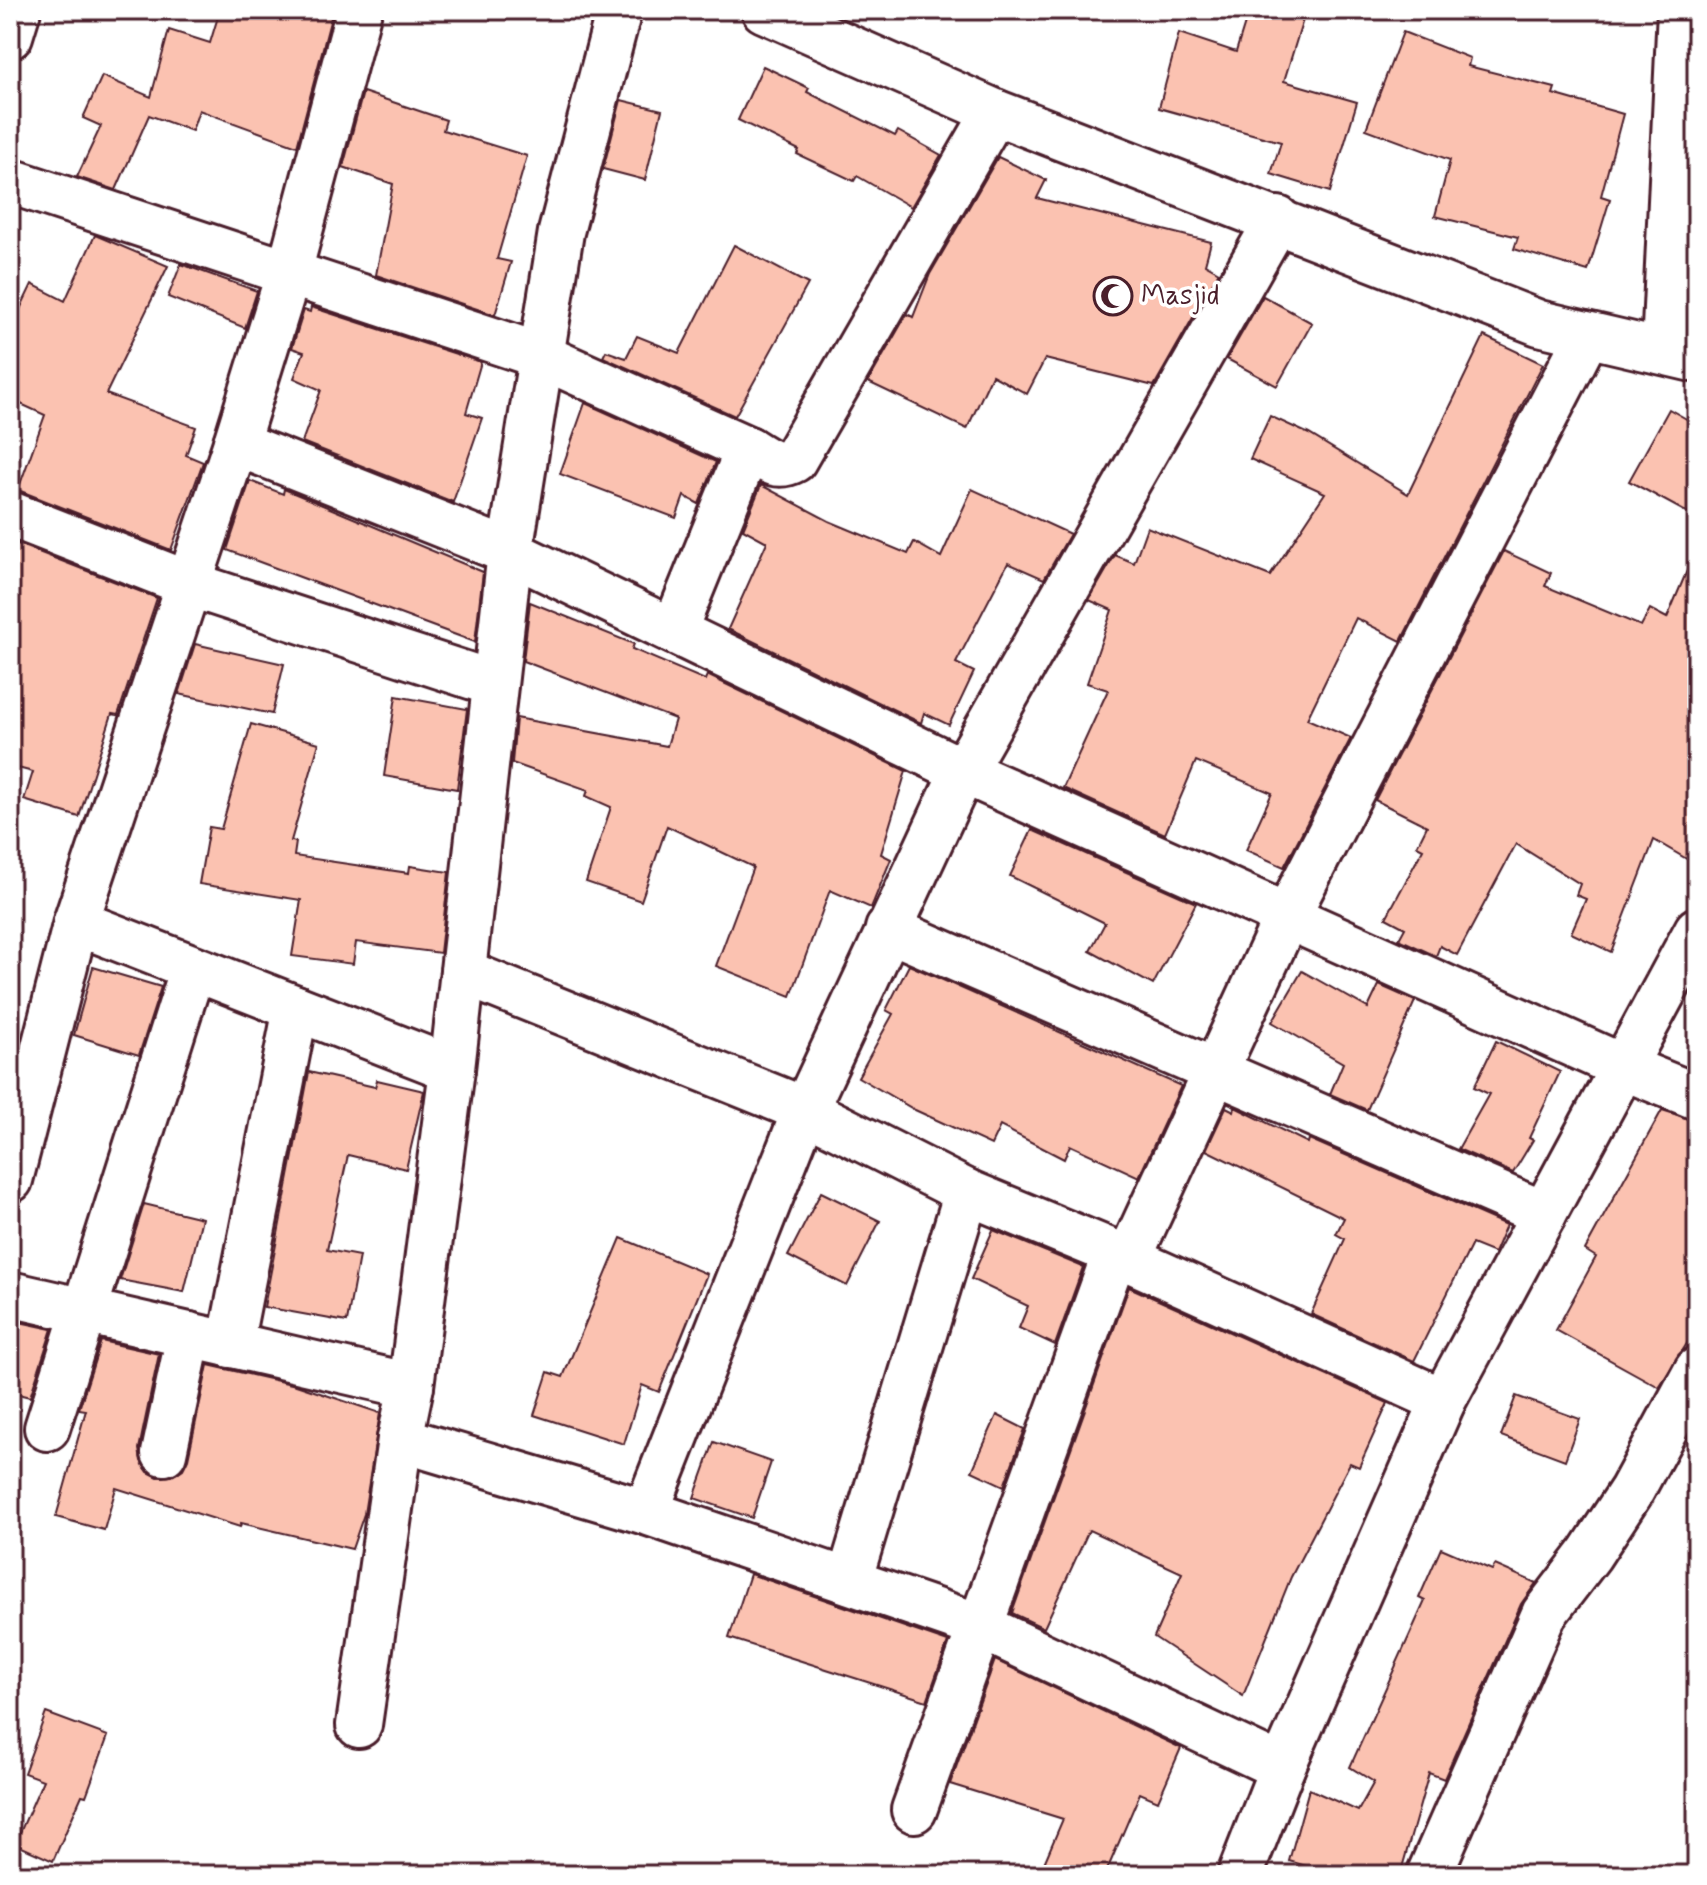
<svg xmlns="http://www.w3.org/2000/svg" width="1707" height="1885" font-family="Mynerve,sans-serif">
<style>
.building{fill:#fbc2b1;stroke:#4a1f2b;stroke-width:2}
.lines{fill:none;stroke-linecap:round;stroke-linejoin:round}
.minor-casing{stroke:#4a1f2b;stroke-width:50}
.minor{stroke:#fff;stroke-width:44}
.labels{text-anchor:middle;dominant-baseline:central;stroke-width:7;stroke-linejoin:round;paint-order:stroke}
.poi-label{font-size:28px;fill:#4a1f2b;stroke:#fff;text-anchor:start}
</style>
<rect width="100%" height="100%" fill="#fff"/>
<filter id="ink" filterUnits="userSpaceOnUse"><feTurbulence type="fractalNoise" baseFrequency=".0125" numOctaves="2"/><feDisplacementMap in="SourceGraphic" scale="16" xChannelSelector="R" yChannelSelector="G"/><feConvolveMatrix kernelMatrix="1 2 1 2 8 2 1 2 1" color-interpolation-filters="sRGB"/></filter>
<g filter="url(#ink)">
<g class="building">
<path d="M 220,10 L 333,10 L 297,146 L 199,110 L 192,131 L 149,115 L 116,190 L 77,177 L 101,126 L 83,118 L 102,76 L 151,97 L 169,30 L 210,43 Z"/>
<path d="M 1249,10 L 1306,10 L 1284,81 L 1357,102 L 1330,192 L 1271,174 L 1281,142 L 1159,108 L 1179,33 L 1236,52 Z"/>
<path d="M 1403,32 L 1470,58 L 1468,66 L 1555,88 L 1553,94 L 1623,114 L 1601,196 L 1610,199 L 1588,271 L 1514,249 L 1518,237 L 1435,216 L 1450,160 L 1366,129 Z"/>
<path d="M 763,66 L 809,88 L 807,92 L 895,136 L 898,131 L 941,155 L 911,207 L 857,176 L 854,181 L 797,154 L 799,150 L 738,120 Z"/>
<path d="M 363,92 L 446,120 L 443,130 L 527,156 L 497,259 L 511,262 L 495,315 L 376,275 L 393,184 L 343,167 Z"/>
<path d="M 621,100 L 662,110 L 645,180 L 603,169 Z"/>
<path d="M 998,157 L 1046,180 L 1037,198 L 1211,242 L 1205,264 L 1219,272 L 1154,386 L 1045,359 L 1027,394 L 992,375 L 967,429 L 868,382 L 907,314 L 913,317 L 930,274 Z"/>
<path d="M 95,235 L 168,266 L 106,394 L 196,427 L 186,455 L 203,462 L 171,550 L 18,490 L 45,415 L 10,399 L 10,330 L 32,284 L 65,301 Z"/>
<path d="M 734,245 L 808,284 L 735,416 L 603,357 L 606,351 L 626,358 L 637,336 L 679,353 Z"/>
<path d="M 181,264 L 257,291 L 245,328 L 168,297 Z"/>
<path d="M 1263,296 L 1312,323 L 1277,386 L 1227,359 Z"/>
<path d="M 311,307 L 481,362 L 466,413 L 482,418 L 453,502 L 302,442 L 321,390 L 294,378 L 304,352 L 292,348 L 304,310 L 310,312 Z"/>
<path d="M 1484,336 L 1543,364 L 1401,641 L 1356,618 L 1307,719 L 1351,738 L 1284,867 L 1246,850 L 1272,793 L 1196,761 L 1165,834 L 1063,788 L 1108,690 L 1087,683 L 1112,610 L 1089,600 L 1115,555 L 1134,563 L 1147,527 L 1270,576 L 1325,493 L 1250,459 L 1270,416 L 1309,434 L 1408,494 Z"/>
<path d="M 585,403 L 716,462 L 699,504 L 684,496 L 676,518 L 560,474 Z"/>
<path d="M 1669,409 L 1697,425 L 1697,518 L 1629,481 Z"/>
<path d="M 250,481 L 283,494 L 284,489 L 483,572 L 475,642 L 227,550 Z"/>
<path d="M 761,485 L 829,521 L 908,554 L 914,542 L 941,557 L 972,489 L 1070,534 L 1044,579 L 1008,563 L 956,663 L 974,672 L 949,725 L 924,713 L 921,723 L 728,629 L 767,542 L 743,529 Z"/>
<path d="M 10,541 L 157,598 L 118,715 L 112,714 L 79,817 L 24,800 L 33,772 L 10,766 Z"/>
<path d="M 1697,547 L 1697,865 L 1654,840 L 1611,952 L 1571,933 L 1586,899 L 1576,895 L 1580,884 L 1516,844 L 1457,955 L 1440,946 L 1436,956 L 1399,939 L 1405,928 L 1386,918 L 1423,849 L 1417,846 L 1427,826 L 1375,800 L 1504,551 L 1551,573 L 1545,586 L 1641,626 L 1650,609 L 1667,618 Z"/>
<path d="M 530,602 L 634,644 L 632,649 L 705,680 L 707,675 L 906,771 L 881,854 L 891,859 L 871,908 L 830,890 L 791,996 L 716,966 L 753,867 L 667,826 L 641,901 L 586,882 L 611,807 L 586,796 L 588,790 L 512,763 L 516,718 L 667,746 L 675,719 L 523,661 Z"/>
<path d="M 195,644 L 284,664 L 272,714 L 179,694 Z"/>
<path d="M 396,696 L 467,709 L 457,789 L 384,776 Z"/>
<path d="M 251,724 L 319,743 L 291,841 L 296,842 L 294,856 L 409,873 L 410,866 L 449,872 L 440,953 L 356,942 L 353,964 L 292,956 L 301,900 L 199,884 L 209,827 L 221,829 Z"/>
<path d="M 1032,830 L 1196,903 L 1153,985 L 1090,951 L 1105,923 L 1010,876 Z"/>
<path d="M 909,965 L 1181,1086 L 1139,1177 L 1070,1145 L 1064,1159 L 1000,1126 L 991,1145 L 915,1110 L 858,1077 L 893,1014 L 886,1010 Z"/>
<path d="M 93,967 L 161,987 L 139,1055 L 74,1035 Z"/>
<path d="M 1302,971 L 1368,1008 L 1379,985 L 1415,1001 L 1367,1110 L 1330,1094 L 1343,1063 L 1272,1022 Z"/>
<path d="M 1496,1041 L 1560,1072 L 1529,1138 L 1533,1140 L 1513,1173 L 1458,1149 L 1489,1094 L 1474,1087 Z"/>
<path d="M 309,1072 L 375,1087 L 377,1080 L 424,1091 L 406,1169 L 348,1155 L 327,1250 L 359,1256 L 347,1322 L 264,1307 Z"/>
<path d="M 1226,1107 L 1234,1111 L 1235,1107 L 1308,1143 L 1309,1139 L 1506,1225 L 1494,1253 L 1472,1244 L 1414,1361 L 1311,1314 L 1345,1239 L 1336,1234 L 1344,1218 L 1206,1150 Z"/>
<path d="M 1662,1110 L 1697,1121 L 1697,1328 L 1659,1387 L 1556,1330 L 1596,1257 L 1585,1250 Z"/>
<path d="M 821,1192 L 880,1221 L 847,1286 L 788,1256 Z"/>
<path d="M 144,1204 L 202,1218 L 184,1292 L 120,1280 Z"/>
<path d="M 993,1230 L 1083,1267 L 1055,1345 L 1019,1328 L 1028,1306 L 971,1279 Z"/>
<path d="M 621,1238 L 707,1274 L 659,1392 L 642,1385 L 624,1444 L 534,1415 L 548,1372 L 563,1377 Z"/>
<path d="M 1129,1287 L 1388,1403 L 1359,1467 L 1350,1463 L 1291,1577 L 1243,1696 L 1154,1637 L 1182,1573 L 1089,1530 L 1044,1628 L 1012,1613 Z"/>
<path d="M 10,1320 L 52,1329 L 30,1397 L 10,1392 Z"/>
<path d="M 101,1341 L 159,1354 L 139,1449 L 141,1461 L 148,1472 L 158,1477 L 172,1476 L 183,1469 L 188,1459 L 208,1365 L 296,1385 L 380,1413 L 364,1514 L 352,1549 L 241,1523 L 240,1527 L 116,1488 L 104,1530 L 56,1517 L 86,1410 L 79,1409 Z"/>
<path d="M 1516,1396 L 1580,1419 L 1565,1460 L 1501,1436 Z"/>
<path d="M 997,1415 L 1025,1429 L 1004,1486 L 972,1471 Z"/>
<path d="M 714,1442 L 771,1462 L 752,1518 L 694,1498 Z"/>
<path d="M 1441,1548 L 1492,1570 L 1495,1565 L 1536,1583 L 1521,1604 L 1444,1779 L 1429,1773 L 1400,1875 L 1337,1875 L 1289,1861 L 1309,1789 L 1358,1811 L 1374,1782 L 1350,1767 L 1425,1601 L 1419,1598 Z"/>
<path d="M 750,1574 L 948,1642 L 927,1701 L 729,1638 Z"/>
<path d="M 995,1660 L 1181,1748 L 1158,1801 L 1140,1793 L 1105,1875 L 1039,1875 L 1063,1819 L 950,1784 Z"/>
<path d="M 46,1713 L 108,1736 L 86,1796 L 82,1795 L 53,1861 L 15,1844 L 43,1780 L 24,1773 Z"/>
</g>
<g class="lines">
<g class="minor-casing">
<g id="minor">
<path d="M 619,10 L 561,232 L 510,552 L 452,1069 L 411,1386 L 400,1439 L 646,1512 L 982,1627 L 1282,1768"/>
<path d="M 764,10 L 995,112 L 1539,323 L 1697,360"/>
<path d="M 10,36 L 18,10"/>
<path d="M 10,181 L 541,356 L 748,449 C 764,458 776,470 794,460 L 995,112"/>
<path d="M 1664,350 L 1680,10"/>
<path d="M 236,443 L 510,552 L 963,771 L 1623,1067 L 1697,1097"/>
<path d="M 10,514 L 189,584 L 495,684"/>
<path d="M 674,631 L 748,449"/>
<path d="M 76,922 L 452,1069"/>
<path d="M 888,929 L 1544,1214"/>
<path d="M 463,972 L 805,1110 L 967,1192 L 1115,1253 L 1443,1401"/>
<path d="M 10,1180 L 76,922 L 236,443 L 289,272 L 359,10"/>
<path d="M 1128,1260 L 1288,914 L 1587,336"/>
<path d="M 10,1294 L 411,1386"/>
<path d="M 230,1345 L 296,1008"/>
<path d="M 47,1428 L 193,968"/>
<path d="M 164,1453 L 189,1335"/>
<path d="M 646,1512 L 805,1110 L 963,771 L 1278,219"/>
<path d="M 849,1581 L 967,1192"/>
<path d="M 359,1725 L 400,1439"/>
<path d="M 914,1810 L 1115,1253"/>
<path d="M 1240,1875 L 1282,1768 L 1443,1401 L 1697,930"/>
<path d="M 1429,1875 L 1544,1614 L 1590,1554 L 1632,1490 L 1697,1370"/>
</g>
</g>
<use href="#minor" class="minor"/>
</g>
</g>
<defs>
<g id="mosque-ring" transform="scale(2)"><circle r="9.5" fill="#fff" stroke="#4a1f2b" stroke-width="1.5"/><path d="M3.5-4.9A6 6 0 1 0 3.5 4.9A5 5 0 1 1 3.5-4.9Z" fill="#4a1f2b"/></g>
</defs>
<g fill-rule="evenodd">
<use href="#mosque-ring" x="1113" y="296"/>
</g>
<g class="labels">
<g class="poi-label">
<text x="1141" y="296">Masjid</text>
</g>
</g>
<rect width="1707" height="1885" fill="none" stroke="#fff" stroke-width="40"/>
<rect x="20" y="20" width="1667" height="1845" fill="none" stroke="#4a1f2b" stroke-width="3" filter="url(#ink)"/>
</svg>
